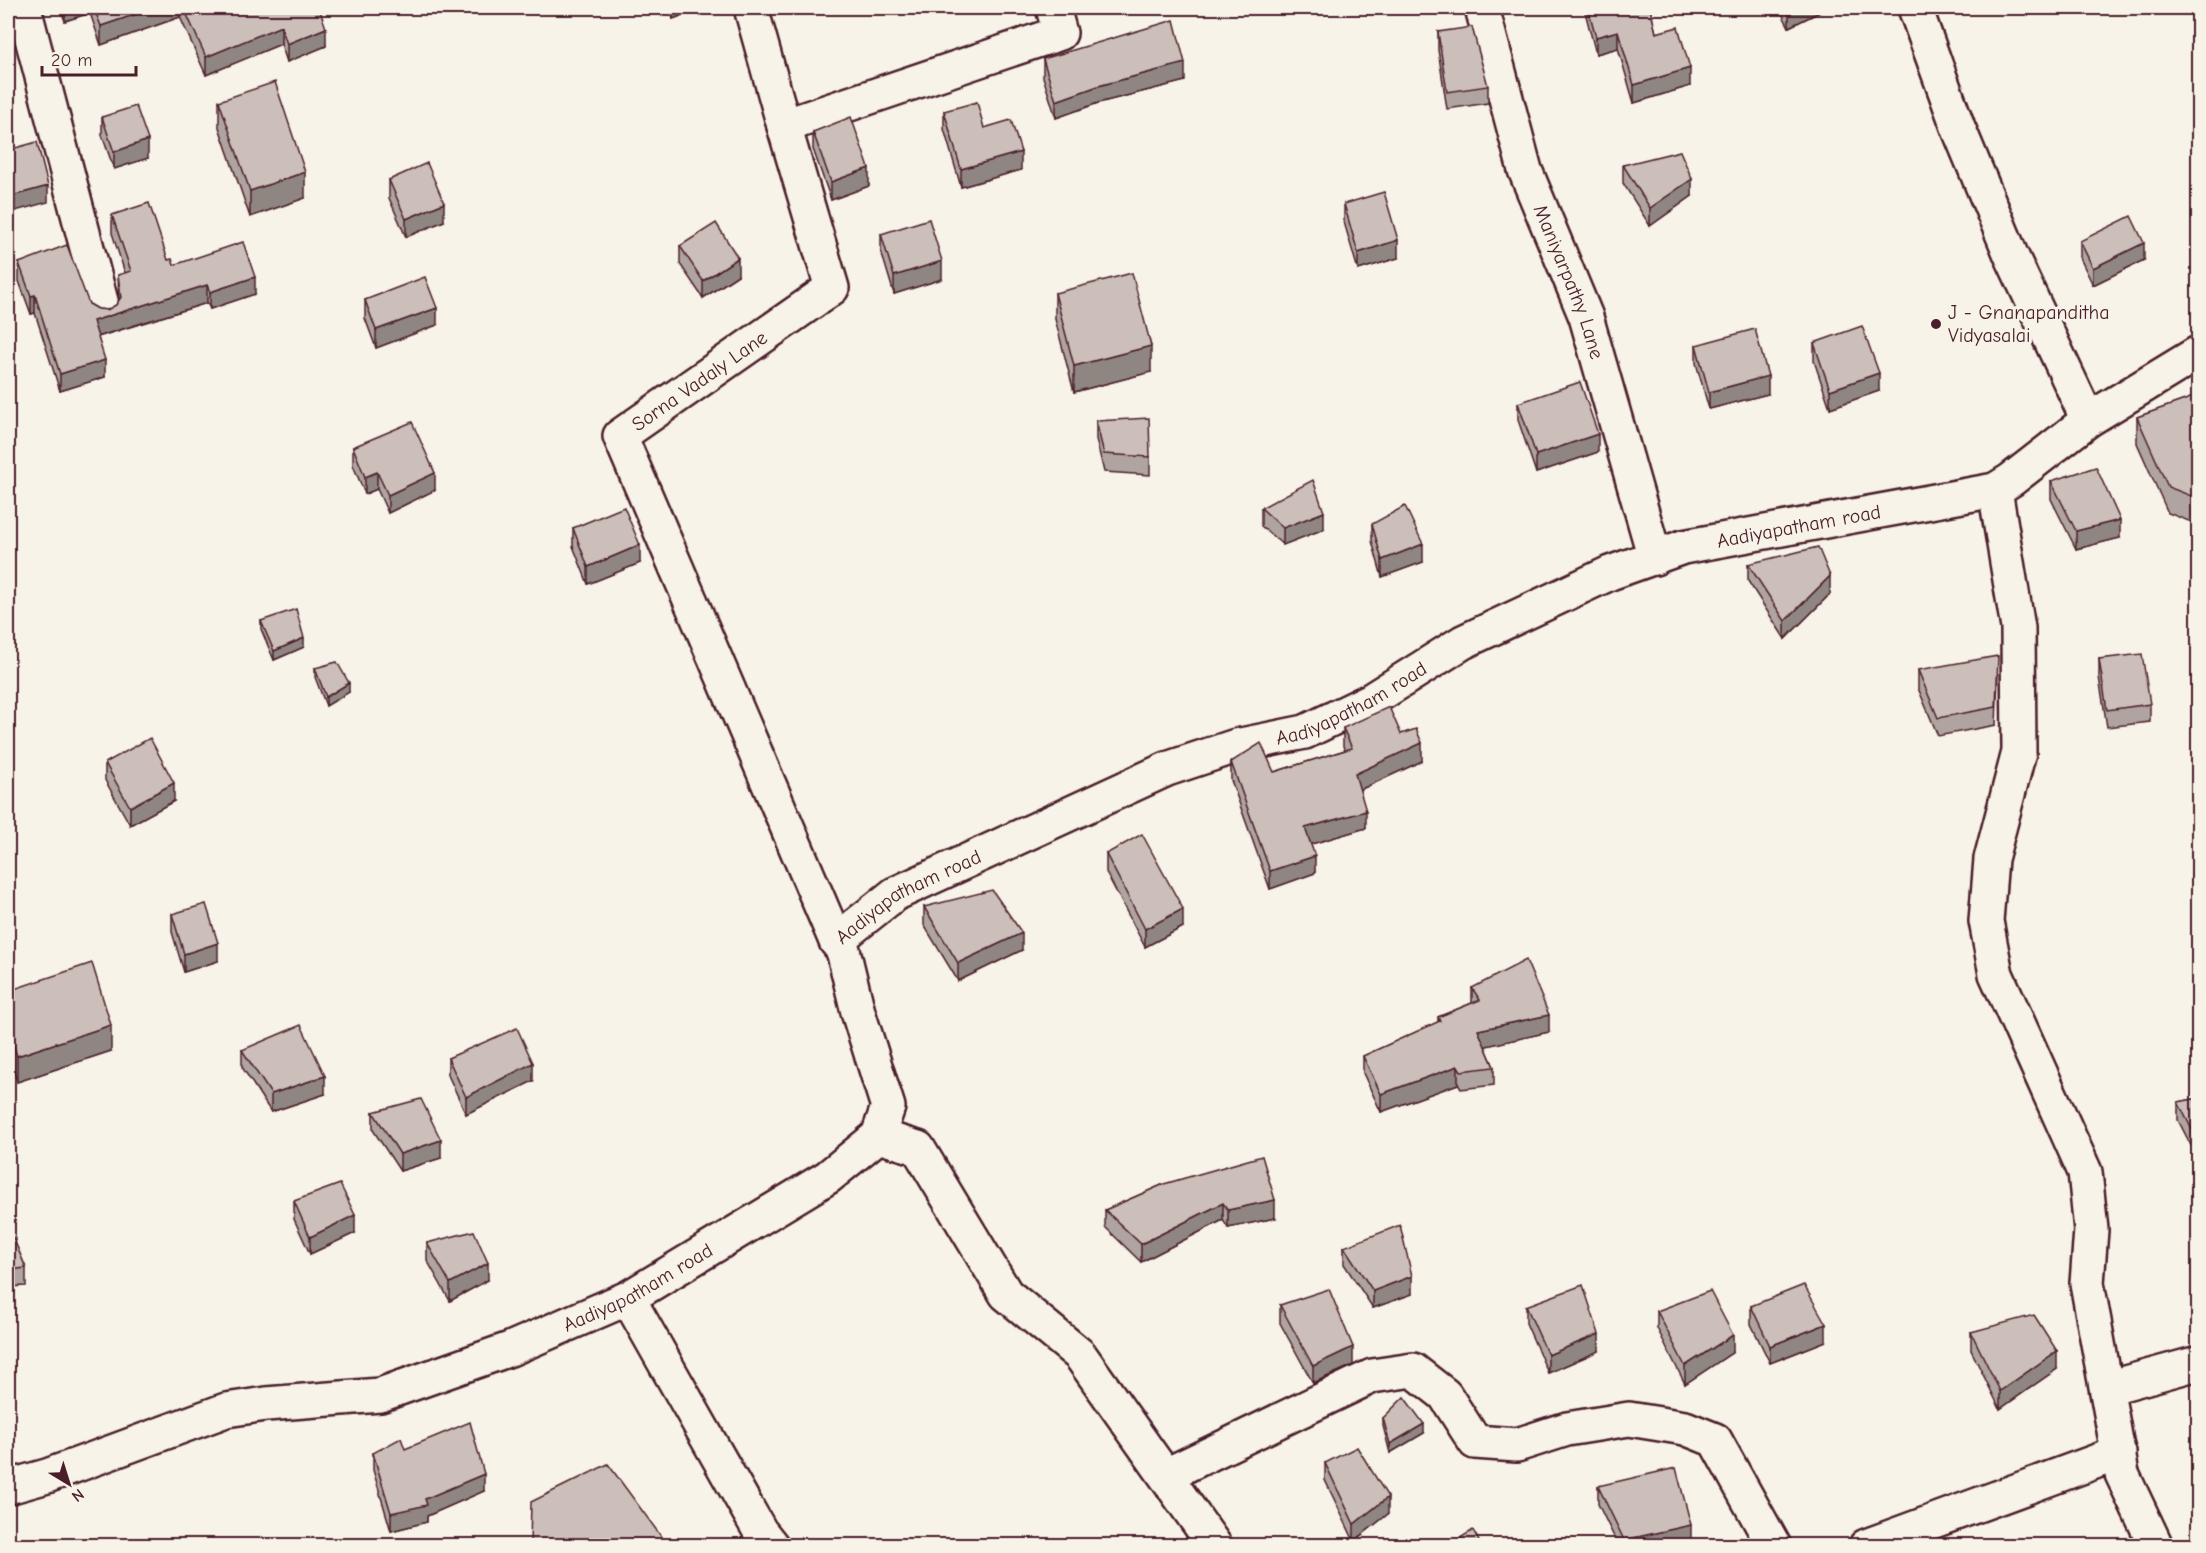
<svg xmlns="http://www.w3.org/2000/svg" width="2206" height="1553" font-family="'Comic Neue',sans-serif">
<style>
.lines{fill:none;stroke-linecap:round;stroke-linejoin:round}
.minor-casing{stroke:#4a1f2b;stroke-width:38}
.minor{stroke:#f7f3e8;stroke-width:33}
.wall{fill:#afa49f;stroke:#4a1f2b;stroke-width:1.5}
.shaded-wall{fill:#8f8682;stroke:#4a1f2b;stroke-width:1.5}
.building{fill:#ccbfb9;stroke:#4a1f2b;stroke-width:1.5}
.poi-dot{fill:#4a1f2b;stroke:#f7f3e8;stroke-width:2}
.labels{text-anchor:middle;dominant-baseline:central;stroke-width:6;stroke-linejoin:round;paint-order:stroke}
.street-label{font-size:20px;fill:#4a1f2b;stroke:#f7f3e8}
.poi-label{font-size:20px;fill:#4a1f2b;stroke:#f7f3e8;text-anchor:start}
</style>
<rect width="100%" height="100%" fill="#f7f3e8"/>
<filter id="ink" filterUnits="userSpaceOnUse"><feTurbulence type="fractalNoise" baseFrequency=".0167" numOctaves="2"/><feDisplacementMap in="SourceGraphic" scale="12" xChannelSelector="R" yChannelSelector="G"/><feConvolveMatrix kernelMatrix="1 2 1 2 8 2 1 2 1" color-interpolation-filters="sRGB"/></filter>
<g filter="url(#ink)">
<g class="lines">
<g class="minor-casing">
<g id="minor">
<path d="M 24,8 L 103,309"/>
<path d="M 751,8 L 784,126"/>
<path id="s1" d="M 1482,8 L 1525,170 L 1586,317 L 1655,558"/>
<path d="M 1915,8 L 1958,127 L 2011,255 L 2088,420"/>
<path id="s2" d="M 836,941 L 620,436 L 832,288 L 784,126 L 1060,33 L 1053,8"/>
<path d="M 878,1136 L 918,1148 L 1006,1294 L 1080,1355 L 1215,1546"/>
<path d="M 628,1298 L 760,1531 L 772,1546"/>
<path d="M 2107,1388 L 2198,1363"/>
<path d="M 1166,1475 L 1372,1376 L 1413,1370 L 1445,1395 L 1475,1442 L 1517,1445 L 1567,1429 L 1629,1419 L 1685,1428 L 1715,1440 L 1774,1546"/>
<path id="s3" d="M 8,1487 L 47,1476 L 226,1410 L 266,1404 L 380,1395 L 510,1349 L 628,1298 L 828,1177 L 878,1136 L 888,1107 L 858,1012 L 843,950 L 836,941 L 895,894 L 1167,769 L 1236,746 L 1305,732 L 1371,700 L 1463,642 L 1610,573 L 1683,547 L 1995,490"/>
<path d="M 1866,1546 L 2119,1453"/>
<path d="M 2156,1546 L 2122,1474 L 2087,1283 L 2091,1230 L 2085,1172 L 1996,974 L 1986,921 L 1991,859 L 2019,752 L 2018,628 L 1995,490 L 2011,480 L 2088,420 L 2198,353"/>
</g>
</g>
<use href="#minor" class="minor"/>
</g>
<g class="wall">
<path d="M 60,8 L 319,8 L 326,46 L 287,62 L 281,44 L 206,75 L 180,17 L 101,45 L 90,13 L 65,21 Z"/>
<path d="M 669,8 L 702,8 L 673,19 Z"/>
<path d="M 1584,8 L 1650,8 L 1656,33 L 1690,86 L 1634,103 L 1618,48 L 1596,54 Z"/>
<path d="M 1779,8 L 1828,8 L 1789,27 Z"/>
<path d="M 1438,32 L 1488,86 L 1488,103 L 1447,109 L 1438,50 Z"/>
<path d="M 1043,59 L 1185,81 L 1098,103 L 1056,118 L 1043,77 Z"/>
<path d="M 219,101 L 305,198 L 250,217 L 219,127 Z"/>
<path d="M 944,111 L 1021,170 L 961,187 L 944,129 Z"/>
<path d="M 102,117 L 148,158 L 114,169 L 102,135 Z"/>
<path d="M 813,132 L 869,186 L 831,200 L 813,149 Z"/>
<path d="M 1623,165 L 1692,196 L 1650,226 L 1623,183 Z"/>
<path d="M 389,180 L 444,221 L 406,237 L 389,198 Z"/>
<path d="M 1344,204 L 1398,258 L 1358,270 L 1344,222 Z"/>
<path d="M 112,215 L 174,265 L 255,294 L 210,309 L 207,303 L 98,337 L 105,377 L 60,391 L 35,313 L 31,314 L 19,281 L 19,263 L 98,309 L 107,310 L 116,305 L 119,300 L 118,275 L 125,273 L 112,233 Z"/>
<path d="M 881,234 L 942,279 L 894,294 L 881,251 Z"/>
<path d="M 2080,241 L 2144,260 L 2093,285 L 2080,258 Z"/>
<path d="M 680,246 L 738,275 L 703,298 L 680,264 Z"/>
<path d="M 1055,293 L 1151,372 L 1074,392 L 1055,319 Z"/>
<path d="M 365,300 L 437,325 L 376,348 L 365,318 Z"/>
<path d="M 1814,343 L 1879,391 L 1830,408 L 1814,361 Z"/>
<path d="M 1696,345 L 1768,394 L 1709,409 L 1696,363 Z"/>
<path d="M 2199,395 L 2199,525 L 2168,513 L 2137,443 L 2137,417 Z"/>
<path d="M 1518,403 L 1598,452 L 1536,473 L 1518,420 Z"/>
<path d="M 1096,421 L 1150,457 L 1150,475 L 1104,472 L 1096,439 Z"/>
<path d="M 353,447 L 435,490 L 388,513 L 377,489 L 365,494 L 353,465 Z"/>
<path d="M 2051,481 L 2120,538 L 2076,549 L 2051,499 Z"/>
<path d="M 1261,508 L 1324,529 L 1283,545 L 1261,526 Z"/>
<path d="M 1372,524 L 1423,562 L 1382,577 L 1372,541 Z"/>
<path d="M 573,528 L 640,563 L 588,584 L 573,546 Z"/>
<path d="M 1748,564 L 1830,594 L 1785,639 L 1748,581 Z"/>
<path d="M 261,621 L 304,647 L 274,660 L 261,629 Z"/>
<path d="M 2099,659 L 2150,704 L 2150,722 L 2107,727 L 2099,677 Z"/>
<path d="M 315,668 L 349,692 L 326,706 L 315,677 Z"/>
<path d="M 1918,670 L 1998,674 L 1996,725 L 1938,736 L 1918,688 Z"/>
<path d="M 1343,728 L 1401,734 L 1422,761 L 1359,790 L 1366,828 L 1311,844 L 1315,873 L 1270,889 L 1231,780 L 1231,762 L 1274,772 L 1345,750 L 1343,746 Z"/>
<path d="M 105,763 L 174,801 L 130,825 L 105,780 Z"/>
<path d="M 1106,854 L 1183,927 L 1145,947 L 1106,872 Z"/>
<path d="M 924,907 L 1022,950 L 958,981 L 924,925 Z"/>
<path d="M 172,914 L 218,961 L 184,972 L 172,932 Z"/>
<path d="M 1472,988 L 1549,1032 L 1485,1046 L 1494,1067 L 1494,1085 L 1461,1089 L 1458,1084 L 1381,1112 L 1363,1073 L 1363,1056 L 1438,1022 L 1438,1017 L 1472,1003 Z"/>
<path d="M 8,991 L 111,1051 L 17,1082 L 8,1053 Z"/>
<path d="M 242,1050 L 325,1094 L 271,1112 L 242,1067 Z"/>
<path d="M 448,1058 L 533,1081 L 466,1114 L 448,1075 Z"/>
<path d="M 2199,1098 L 2199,1161 L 2178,1120 L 2178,1102 Z"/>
<path d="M 373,1112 L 441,1158 L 400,1171 L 373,1130 Z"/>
<path d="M 1164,1184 L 1275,1218 L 1228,1228 L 1223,1220 L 1141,1262 L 1105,1227 L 1105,1210 Z"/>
<path d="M 294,1201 L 355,1233 L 310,1254 L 294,1219 Z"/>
<path d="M 8,1226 L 26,1268 L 26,1286 L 8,1287 Z"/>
<path d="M 427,1243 L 488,1280 L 450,1301 L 427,1260 Z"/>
<path d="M 1344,1247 L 1412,1294 L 1373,1308 L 1344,1264 Z"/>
<path d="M 1280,1305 L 1353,1365 L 1313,1383 L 1280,1323 Z"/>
<path d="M 1526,1306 L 1599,1351 L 1548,1373 L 1526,1323 Z"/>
<path d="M 1751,1306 L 1826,1341 L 1770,1363 L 1751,1324 Z"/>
<path d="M 1657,1311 L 1733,1352 L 1685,1384 L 1657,1328 Z"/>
<path d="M 1971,1332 L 2057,1369 L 2000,1409 L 1971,1350 Z"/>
<path d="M 1383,1418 L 1424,1433 L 1390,1453 L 1383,1426 Z"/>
<path d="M 405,1449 L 484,1491 L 427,1516 L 427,1522 L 391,1531 L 373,1470 L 373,1453 Z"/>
<path d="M 1325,1463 L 1388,1514 L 1354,1541 L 1325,1480 Z"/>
<path d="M 1598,1486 L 1691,1543 L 1679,1545 L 1618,1545 L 1598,1504 Z"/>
</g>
<g class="shaded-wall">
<path d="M 65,8 L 90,8 L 90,13 L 65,21 Z"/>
<path d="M 154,8 L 180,8 L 180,17 L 101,45 L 101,26 Z"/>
<path d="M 673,8 L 702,8 L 673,19 Z"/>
<path d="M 1792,8 L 1828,8 L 1789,27 L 1789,9 Z"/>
<path d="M 281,26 L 281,44 L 206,75 L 206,57 Z"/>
<path d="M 326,28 L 326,46 L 287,62 L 287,44 Z"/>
<path d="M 1618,31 L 1618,48 L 1596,54 L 1596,37 Z"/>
<path d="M 9,37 L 9,56 L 8,56 L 8,38 Z"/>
<path d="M 1185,63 L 1185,81 L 1098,103 L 1056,118 L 1056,101 L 1098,86 Z"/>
<path d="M 1690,68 L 1690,86 L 1634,103 L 1634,85 Z"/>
<path d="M 148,140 L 148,158 L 114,169 L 114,152 Z"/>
<path d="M 1021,152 L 1021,170 L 961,187 L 961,169 Z"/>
<path d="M 869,168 L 869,186 L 831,200 L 831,182 Z"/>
<path d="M 305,172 L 305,198 L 250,217 L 250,191 Z"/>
<path d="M 1692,179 L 1692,196 L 1650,226 L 1650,208 Z"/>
<path d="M 48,186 L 48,202 L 8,213 L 8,197 Z"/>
<path d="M 444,203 L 444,221 L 406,237 L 406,219 Z"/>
<path d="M 1398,240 L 1398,258 L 1358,270 L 1358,253 Z"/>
<path d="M 2144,243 L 2144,260 L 2093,285 L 2093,268 Z"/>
<path d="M 738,258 L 738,275 L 703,298 L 703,281 Z"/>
<path d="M 942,261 L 942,279 L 894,294 L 894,276 Z"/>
<path d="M 255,277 L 255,294 L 210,309 L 210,292 Z"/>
<path d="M 207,285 L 207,303 L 93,338 L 93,321 Z"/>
<path d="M 35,295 L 35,313 L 31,314 L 31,296 Z"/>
<path d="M 437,308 L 437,325 L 376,348 L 376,330 Z"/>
<path d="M 1151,346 L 1151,372 L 1074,392 L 1074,366 Z"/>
<path d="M 105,360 L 105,377 L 60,391 L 60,374 Z"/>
<path d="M 1879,373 L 1879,391 L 1830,408 L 1830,390 Z"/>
<path d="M 1768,376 L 1768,394 L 1709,409 L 1709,392 Z"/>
<path d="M 1598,434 L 1598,452 L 1536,473 L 1536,455 Z"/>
<path d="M 377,472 L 377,489 L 365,494 L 365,477 Z"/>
<path d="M 435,473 L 435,490 L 388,513 L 388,495 Z"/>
<path d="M 1324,512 L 1324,529 L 1283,545 L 1283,528 Z"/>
<path d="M 2120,520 L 2120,538 L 2076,549 L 2076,531 Z"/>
<path d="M 1423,544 L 1423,562 L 1382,577 L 1382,560 Z"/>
<path d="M 640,545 L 640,563 L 588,584 L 588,567 Z"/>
<path d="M 1830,576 L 1830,594 L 1785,639 L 1785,621 Z"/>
<path d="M 304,638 L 304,647 L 274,660 L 274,651 Z"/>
<path d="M 349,683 L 349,692 L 326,706 L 326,697 Z"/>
<path d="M 1422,743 L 1422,761 L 1355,792 L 1355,774 Z"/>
<path d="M 174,783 L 174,801 L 130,825 L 130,807 Z"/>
<path d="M 1366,811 L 1366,828 L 1305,846 L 1305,828 Z"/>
<path d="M 1315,856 L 1315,873 L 1270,889 L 1270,871 Z"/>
<path d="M 1183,909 L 1183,927 L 1145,947 L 1145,929 Z"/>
<path d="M 1022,933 L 1022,950 L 958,981 L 958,963 Z"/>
<path d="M 218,943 L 218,961 L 184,972 L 184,954 Z"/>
<path d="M 1549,1015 L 1549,1032 L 1478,1048 L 1478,1030 Z"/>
<path d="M 111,1025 L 111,1051 L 17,1082 L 17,1056 Z"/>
<path d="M 533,1063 L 533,1081 L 466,1114 L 466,1097 Z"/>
<path d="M 1458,1066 L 1458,1084 L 1381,1112 L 1381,1094 Z"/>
<path d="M 325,1076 L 325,1094 L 271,1112 L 271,1094 Z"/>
<path d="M 441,1140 L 441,1158 L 400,1171 L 400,1154 Z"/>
<path d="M 1275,1200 L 1275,1218 L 1228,1228 L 1228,1210 Z"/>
<path d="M 1223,1203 L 1223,1220 L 1141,1262 L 1141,1244 Z"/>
<path d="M 355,1215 L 355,1233 L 310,1254 L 310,1237 Z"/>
<path d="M 488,1263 L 488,1280 L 450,1301 L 450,1283 Z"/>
<path d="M 1412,1276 L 1412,1294 L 1373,1308 L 1373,1291 Z"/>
<path d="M 1826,1324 L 1826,1341 L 1770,1363 L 1770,1346 Z"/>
<path d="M 1599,1334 L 1599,1351 L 1548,1373 L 1548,1355 Z"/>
<path d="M 1733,1335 L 1733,1352 L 1685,1384 L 1685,1366 Z"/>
<path d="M 1353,1347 L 1353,1365 L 1313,1383 L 1313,1366 Z"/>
<path d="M 2057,1351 L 2057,1369 L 2000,1409 L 2000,1391 Z"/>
<path d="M 1424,1424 L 1424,1433 L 1390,1453 L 1390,1444 Z"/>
<path d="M 484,1474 L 484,1491 L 427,1516 L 427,1522 L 391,1531 L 391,1513 Z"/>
<path d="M 1388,1497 L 1388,1514 L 1354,1541 L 1354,1524 Z"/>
<path d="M 1691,1525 L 1691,1543 L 1679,1545 L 1624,1545 L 1624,1540 Z"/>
<path d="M 663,1539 L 663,1545 L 648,1545 Z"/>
</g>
<g class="building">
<path d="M 94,8 L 154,8 L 101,26 Z"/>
<path d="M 184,8 L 319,8 L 326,28 L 287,44 L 281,26 L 206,57 Z"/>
<path d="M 1588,8 L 1650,8 L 1656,33 L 1678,27 L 1690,68 L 1634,85 L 1618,31 L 1596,37 Z"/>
<path d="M 1174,20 L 1185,63 L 1098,86 L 1056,101 L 1043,59 Z"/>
<path d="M 1472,27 L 1488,86 L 1447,92 L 1438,32 Z"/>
<path d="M 275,82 L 305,172 L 250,191 L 219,101 Z"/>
<path d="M 977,102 L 984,128 L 1011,120 L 1021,152 L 961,169 L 944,111 Z"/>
<path d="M 136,106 L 148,140 L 114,152 L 102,117 Z"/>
<path d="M 851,117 L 869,168 L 831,182 L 813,132 Z"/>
<path d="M 37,142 L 48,186 L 8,197 L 8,150 Z"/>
<path d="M 1680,151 L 1692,179 L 1650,208 L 1623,165 Z"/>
<path d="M 427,163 L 444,203 L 406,219 L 389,180 Z"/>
<path d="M 1384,192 L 1398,240 L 1358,253 L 1344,204 Z"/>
<path d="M 149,203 L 168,260 L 172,259 L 174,265 L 243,242 L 255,277 L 210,292 L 207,285 L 93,321 L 105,360 L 60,374 L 35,295 L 31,296 L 19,263 L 67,245 L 89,304 L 98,309 L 107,310 L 116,305 L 121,297 L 118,275 L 131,271 L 112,215 Z"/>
<path d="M 2131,216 L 2144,243 L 2093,268 L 2080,241 Z"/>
<path d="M 929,219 L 942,261 L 894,276 L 881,234 Z"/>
<path d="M 716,223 L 738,258 L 703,281 L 680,246 Z"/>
<path d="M 1132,273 L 1151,346 L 1074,366 L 1055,293 Z"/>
<path d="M 425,277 L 437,308 L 376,330 L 365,300 Z"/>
<path d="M 1862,326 L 1879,373 L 1830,390 L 1814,343 Z"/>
<path d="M 1755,329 L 1768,376 L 1709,392 L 1696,345 Z"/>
<path d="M 1580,382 L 1598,434 L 1536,455 L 1518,403 Z"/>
<path d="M 2199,395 L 2199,499 L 2168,487 L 2137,417 Z"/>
<path d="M 1149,418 L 1150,457 L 1104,454 L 1096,421 Z"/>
<path d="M 412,422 L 435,473 L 388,495 L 377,472 L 365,477 L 353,447 Z"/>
<path d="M 2096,467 L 2120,520 L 2076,531 L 2051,481 Z"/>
<path d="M 1313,480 L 1324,512 L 1283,528 L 1261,508 Z"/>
<path d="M 1405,506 L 1423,544 L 1382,560 L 1372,524 Z"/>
<path d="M 624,507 L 640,545 L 588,567 L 573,528 Z"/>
<path d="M 1818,547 L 1830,576 L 1785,621 L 1748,564 Z"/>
<path d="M 296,609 L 304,638 L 274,651 L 261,621 Z"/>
<path d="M 2142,654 L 2150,704 L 2107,710 L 2099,659 Z"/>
<path d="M 1998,656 L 1996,707 L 1938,718 L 1918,670 Z"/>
<path d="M 337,662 L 349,683 L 326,697 L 315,668 Z"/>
<path d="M 1389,707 L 1401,734 L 1416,729 L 1422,743 L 1355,774 L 1366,811 L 1305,828 L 1315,856 L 1270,871 L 1231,762 L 1261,743 L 1274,772 L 1352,748 L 1343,728 Z"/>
<path d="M 150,738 L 174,783 L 130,807 L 105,763 Z"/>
<path d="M 1142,834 L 1183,909 L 1145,929 L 1106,854 Z"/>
<path d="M 992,890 L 1022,933 L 958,963 L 924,907 Z"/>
<path d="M 206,904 L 218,943 L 184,954 L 172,914 Z"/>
<path d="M 1526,960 L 1549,1015 L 1478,1030 L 1494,1067 L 1461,1071 L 1458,1066 L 1381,1094 L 1363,1056 L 1440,1021 L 1438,1017 L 1480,1000 L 1472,988 Z"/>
<path d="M 92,963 L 111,1025 L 17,1056 L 8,1027 L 8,991 Z"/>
<path d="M 301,1025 L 325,1076 L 271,1094 L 242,1050 Z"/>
<path d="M 517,1028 L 533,1063 L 466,1097 L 448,1058 Z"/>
<path d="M 2199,1098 L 2199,1143 L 2178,1102 Z"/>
<path d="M 421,1099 L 441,1140 L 400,1154 L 373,1112 Z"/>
<path d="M 1262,1156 L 1275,1200 L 1228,1210 L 1223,1203 L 1141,1244 L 1105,1210 L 1164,1184 Z"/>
<path d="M 340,1184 L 355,1215 L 310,1237 L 294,1201 Z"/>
<path d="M 1400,1225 L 1412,1276 L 1373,1291 L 1344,1247 Z"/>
<path d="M 8,1226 L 26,1268 L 8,1270 Z"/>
<path d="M 474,1231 L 488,1263 L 450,1283 L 427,1243 Z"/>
<path d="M 1583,1285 L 1599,1334 L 1548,1355 L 1526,1306 Z"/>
<path d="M 1804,1285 L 1826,1324 L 1770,1346 L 1751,1306 Z"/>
<path d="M 1329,1289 L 1353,1347 L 1313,1366 L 1280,1305 Z"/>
<path d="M 1710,1291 L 1733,1335 L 1685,1366 L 1657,1311 Z"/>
<path d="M 2034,1315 L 2057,1351 L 2000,1391 L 1971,1332 Z"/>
<path d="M 1404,1397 L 1424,1424 L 1390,1444 L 1383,1418 Z"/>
<path d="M 470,1422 L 484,1474 L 425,1499 L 427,1505 L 391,1513 L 373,1453 L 401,1438 L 405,1449 Z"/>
<path d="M 1357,1447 L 1388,1497 L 1354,1524 L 1325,1463 Z"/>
<path d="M 608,1464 L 663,1539 L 648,1545 L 530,1545 L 531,1502 Z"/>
<path d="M 1676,1468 L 1691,1525 L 1624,1540 L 1598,1486 Z"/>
<path d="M 1473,1530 L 1481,1545 L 1449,1545 Z"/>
</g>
</g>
<circle class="poi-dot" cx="1936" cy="324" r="6"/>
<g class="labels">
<g class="street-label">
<text stroke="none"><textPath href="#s1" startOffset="288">Maniyarpathy Lane</textPath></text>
<text stroke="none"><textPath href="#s2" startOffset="646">Sorna Vadaly Lane</textPath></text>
<text stroke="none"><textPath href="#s3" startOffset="2214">Aadiyapatham road</textPath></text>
<text stroke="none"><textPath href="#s3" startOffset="1728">Aadiyapatham road</textPath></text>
<text stroke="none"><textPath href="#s3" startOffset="1242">Aadiyapatham road</textPath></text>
<text stroke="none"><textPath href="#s3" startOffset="666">Aadiyapatham road</textPath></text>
</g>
<g class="poi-label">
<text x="1948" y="312">J - Gnanapanditha<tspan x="1948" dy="23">Vidyasalai</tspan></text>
</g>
</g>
<rect width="2206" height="1553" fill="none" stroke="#f7f3e8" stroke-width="30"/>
<rect x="15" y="15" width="2176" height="1523" fill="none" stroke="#4a1f2b" stroke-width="2" filter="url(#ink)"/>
<g transform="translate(69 1484) rotate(142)" stroke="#f7f3e8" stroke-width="4.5" paint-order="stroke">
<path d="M0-4.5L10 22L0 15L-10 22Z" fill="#4a1f2b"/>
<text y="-9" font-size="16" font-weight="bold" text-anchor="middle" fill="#4a1f2b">N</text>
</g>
<path d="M42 66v9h94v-9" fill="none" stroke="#4a1f2b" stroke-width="3"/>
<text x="51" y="66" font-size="18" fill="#4a1f2b" stroke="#f7f3e8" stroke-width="4.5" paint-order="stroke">20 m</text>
</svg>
